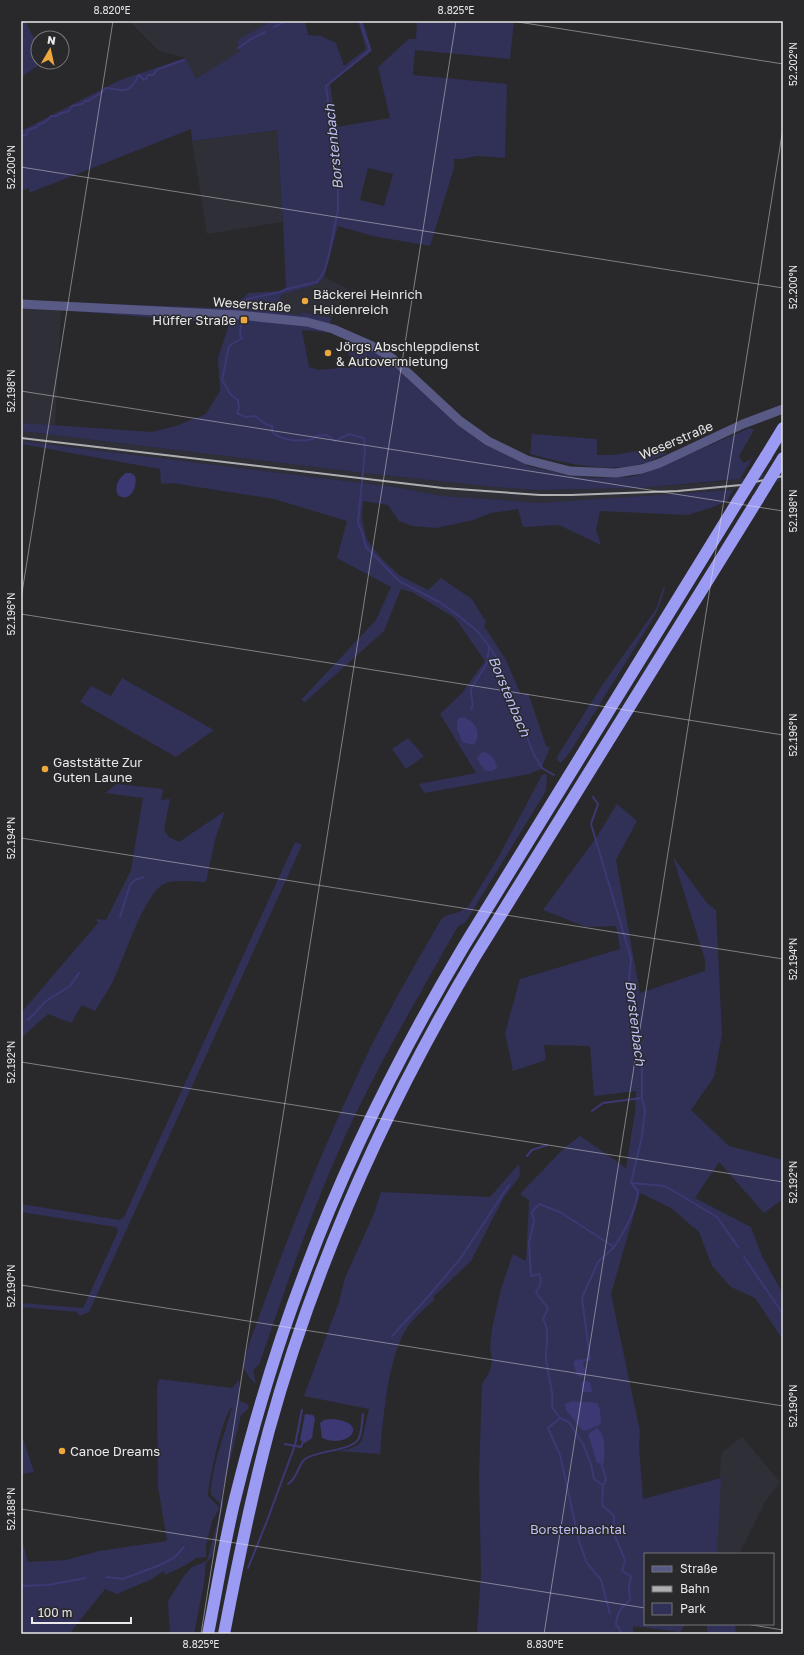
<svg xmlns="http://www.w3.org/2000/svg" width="804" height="1655" font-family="'Golos Text',sans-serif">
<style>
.built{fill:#2f2f38}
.green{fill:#313057;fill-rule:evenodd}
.water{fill:#3c3873}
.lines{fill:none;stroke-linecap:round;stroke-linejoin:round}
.stream{stroke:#3c3873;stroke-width:2}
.tertiary{stroke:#595986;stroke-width:9}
.motorway{stroke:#9c9bf3;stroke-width:12}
.rail{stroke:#afafb1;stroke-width:2}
.motorway-bridge{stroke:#9c9bf3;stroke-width:12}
.ticks{fill:none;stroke:#e8e8ea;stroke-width:1;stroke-opacity:0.45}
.poi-dot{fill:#eea73d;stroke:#29292c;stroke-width:1.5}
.labels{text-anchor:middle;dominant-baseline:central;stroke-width:3;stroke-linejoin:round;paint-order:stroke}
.poi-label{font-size:13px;fill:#e8e8ea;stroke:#29292c;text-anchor:start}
.street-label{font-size:13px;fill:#e8e8ea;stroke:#29292c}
.park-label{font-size:13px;fill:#bdbff6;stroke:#29292c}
.water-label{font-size:14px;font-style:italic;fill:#bdbff6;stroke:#29292c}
.neatline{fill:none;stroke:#e8e8ea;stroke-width:1.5}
.ticks-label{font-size:10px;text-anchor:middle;fill:#e8e8ea}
</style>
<rect width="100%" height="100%" fill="#29292c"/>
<g class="built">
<path d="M 129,21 L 271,21 L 238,40 L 241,51 L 196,79 L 186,58 L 159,51 Z"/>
<path d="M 277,130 L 283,222 L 207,234 L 192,141 Z"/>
<path d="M 324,277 L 348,289 L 332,318 L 302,312 L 302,315 L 278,312 L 281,295 L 318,284 Z"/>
<path d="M 21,301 L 61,310 L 55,427 L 21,423 Z"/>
<path d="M 21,431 L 364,473 L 495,487 L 538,490 L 640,488 L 728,481 L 783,471 L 783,481 L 733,490 L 571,502 L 540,503 L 496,501 L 442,496 L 395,487 L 21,441 Z"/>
<path d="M 742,1437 L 780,1482 L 765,1502 L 739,1554 L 717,1554 L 721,1453 Z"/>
</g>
<g class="green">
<path d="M 21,21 L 25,21 L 38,46 L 38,62 L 43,62 L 23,76 L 21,73 Z"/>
<path d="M 271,21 L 305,21 L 308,35 L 321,36 L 336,43 L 344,66 L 366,49 L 358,21 L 363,21 L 372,51 L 330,84 L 336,127 L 390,118 L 378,67 L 409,39 L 416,39 L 417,21 L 514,21 L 510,59 L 415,50 L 413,75 L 507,84 L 505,158 L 477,156 L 461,159 L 454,159 L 454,168 L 430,246 L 373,236 L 338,226 L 324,277 L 318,284 L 281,295 L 278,312 L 301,315 L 302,312 L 332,318 L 327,332 L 302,330 L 309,367 L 318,370 L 352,367 C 351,358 344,347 350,340 L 372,347 L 441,404 L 489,440 L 528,466 L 572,476 L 592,478 L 630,477 L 645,473 L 750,428 L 754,430 L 739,456 L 743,463 L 752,459 L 740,479 L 640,488 L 538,490 L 495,487 L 364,473 L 21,431 L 21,423 L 152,432 L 176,426 L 206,414 L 220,391 L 218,359 L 229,324 L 61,310 L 55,302 L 218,308 L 235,304 L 249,293 L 280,291 L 286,288 L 283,222 L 277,130 L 192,141 L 191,129 L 29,193 L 29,188 L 21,191 L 21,131 L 120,80 L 186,58 L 196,79 L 240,51 L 237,40 ZM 368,168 L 393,174 L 384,206 L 360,200 Z"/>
<path d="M 532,434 L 597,439 L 597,455 L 614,455 L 636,451 L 667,453 C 661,456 654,459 648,462 C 610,474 567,464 530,454 Z"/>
<path d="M 21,441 L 395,487 L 442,496 L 540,503 L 733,490 L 727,501 L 713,507 L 688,515 L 600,511 L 596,530 L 601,545 L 559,525 L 523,527 L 518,509 L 491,513 L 473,520 L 436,528 L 412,526 L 399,521 L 388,505 L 363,501 L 362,520 L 367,540 L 382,559 L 399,575 L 428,590 L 441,578 L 472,599 L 486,622 L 484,626 L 506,660 L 521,695 L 528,693 L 546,746 L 550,748 L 541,769 L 529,774 L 424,793 L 419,784 L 476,773 L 440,714 L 462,693 L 485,661 L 455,618 L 412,592 L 401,589 L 384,631 L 305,702 L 301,700 L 376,620 L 391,587 L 337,558 L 347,521 L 274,499 L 172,483 L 161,484 L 160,469 L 21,444 ZM 464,717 L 469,719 L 459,737 L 457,722 Z"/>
<path d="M 664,586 L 665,589 L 657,612 L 570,752 L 561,763 L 557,760 L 558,755 L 601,687 L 656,609 Z"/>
<path d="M 122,678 L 214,730 L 176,757 L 80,702 L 91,686 L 111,696 Z"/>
<path d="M 408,738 L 424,756 L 406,769 L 392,749 Z"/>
<path d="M 545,774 L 547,775 L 546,791 L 465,923 L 458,926 C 420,994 380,1061 347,1132 C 313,1207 286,1286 259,1365 L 253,1370 L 256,1384 L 249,1377 L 243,1367 L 247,1350 C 280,1257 315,1166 357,1076 C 381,1023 411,972 440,921 L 445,916 L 459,912 L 468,907 L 499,856 L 542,775 Z"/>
<path d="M 117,784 L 163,789 L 161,800 L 170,799 L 164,830 L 169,837 L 179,842 L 225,811 L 215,840 L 206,882 C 194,882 178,879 166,883 C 145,890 124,959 114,979 C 109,990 101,1000 95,1011 L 82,1005 L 71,1023 L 48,1014 L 21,1038 L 21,1013 L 98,923 L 96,919 L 106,920 L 131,870 L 143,798 L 105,793 Z"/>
<path d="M 617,804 L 637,821 L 616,860 L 640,993 L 705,971 L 705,960 L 673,857 L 707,903 L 716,910 L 722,1034 L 714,1077 L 691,1110 L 729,1146 L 783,1160 L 783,1199 L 764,1213 L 719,1162 L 695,1198 L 751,1227 L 762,1256 L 783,1294 L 783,1340 L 755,1298 L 731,1287 L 712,1266 L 699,1232 L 671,1208 L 640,1193 L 611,1294 L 640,1431 L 639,1447 L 643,1499 L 721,1478 L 717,1554 L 645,1554 L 645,1624 L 686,1624 L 680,1632 L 633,1626 L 633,1634 L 477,1634 L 481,1574 L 479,1476 L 482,1384 L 490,1371 L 492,1362 L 490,1347 L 492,1328 L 501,1289 L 513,1254 L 526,1261 L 529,1200 L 520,1194 L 564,1148 L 580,1136 L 626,1168 L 635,1112 L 636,1091 L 594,1096 L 590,1046 L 544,1045 L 546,1060 L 513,1071 L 505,1033 L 520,979 L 620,949 L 616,926 L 586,927 L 543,910 L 596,838 Z"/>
<path d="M 295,842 L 302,845 L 89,1312 L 79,1316 L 77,1312 L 21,1307 L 21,1303 L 83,1308 L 116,1236 L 118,1231 L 116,1227 L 21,1212 L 21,1204 L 119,1220 L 124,1217 Z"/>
<path d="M 519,1164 L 520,1176 L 504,1197 L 471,1261 L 433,1297 L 435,1299 C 425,1309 412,1319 405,1331 C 388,1360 383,1419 380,1454 L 337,1451 L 349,1449 L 358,1445 L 362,1440 L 369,1409 L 304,1396 L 339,1302 L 345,1278 L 373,1216 L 381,1192 L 490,1197 Z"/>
<path d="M 159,1379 L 232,1388 L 239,1380 L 240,1401 L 247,1404 L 249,1408 L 241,1415 L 221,1498 L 223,1505 L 212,1557 L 206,1563 L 204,1583 L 194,1634 L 170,1634 L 168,1601 L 183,1577 L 192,1567 L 207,1561 L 221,1509 L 220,1503 L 211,1495 C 211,1466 225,1435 232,1407 C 222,1416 209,1481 208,1496 L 218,1506 L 219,1509 L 212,1521 L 206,1546 L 206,1557 L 196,1558 L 186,1565 L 165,1575 L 164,1571 L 150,1580 L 117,1594 L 105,1589 L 69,1634 L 21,1634 L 21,1536 L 28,1562 L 66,1560 L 99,1551 L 167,1541 L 158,1487 L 157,1388 Z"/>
<path d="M 21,1432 L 34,1472 L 21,1474 Z"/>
<path d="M 706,1624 L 735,1624 L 736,1634 L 708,1634 Z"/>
</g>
<g class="water">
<path d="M 126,473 L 131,473 L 135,476 C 138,486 130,504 118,495 C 114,487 118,478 126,473 Z"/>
<path d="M 464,717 C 474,721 481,731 476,742 L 473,745 L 462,742 L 457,729 L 457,722 L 459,718 Z"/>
<path d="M 482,752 C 491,752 496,760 497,768 C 486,776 482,768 477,758 Z"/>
<path d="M 578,1359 L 582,1360 L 586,1371 L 584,1375 L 580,1377 L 577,1375 L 574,1365 L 574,1361 Z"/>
<path d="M 585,1381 L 590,1382 L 592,1392 L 582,1392 L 581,1383 Z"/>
<path d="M 572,1401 L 597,1403 L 600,1410 L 601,1424 L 588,1430 L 582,1430 L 566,1410 L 565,1404 Z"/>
<path d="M 305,1414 L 313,1415 L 315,1418 L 312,1438 L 305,1443 L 300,1440 Z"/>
<path d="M 330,1419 C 372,1421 349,1450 322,1438 L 320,1423 L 324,1420 Z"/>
<path d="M 597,1428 C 607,1437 604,1451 604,1463 L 602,1464 L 597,1463 L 588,1434 Z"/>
</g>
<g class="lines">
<g class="stream">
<path d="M 274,27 L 286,21"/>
<path d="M 238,48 L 251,39 L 265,32"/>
<path d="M 21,136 L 26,135 L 28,130 L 37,127 L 39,124 C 45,123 48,121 51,116 L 57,116 L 59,114 L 69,111 L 72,106 L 82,104 L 85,101 L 89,101 C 95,94 102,96 105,88 C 125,89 127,97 139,75 L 144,80 L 146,79 L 148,75 L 153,75 L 158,69 L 184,60"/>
<path d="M 243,307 L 243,305 L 247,299 L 280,292 L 287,289 L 317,282 L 324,272 L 328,259 L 338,210 L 338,174 L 326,86 L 370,50 L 360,21"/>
<path d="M 241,324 L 240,335 L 242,338 L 229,346 L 222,380 L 231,395 L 238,400 L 239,408 L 237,413 L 246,417 L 255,416 L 267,425 L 272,426 L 272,432 C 282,441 300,442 313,439 L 316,436 L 327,435 L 335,441 L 349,434 L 364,438 L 365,451 L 358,523 L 362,532 L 366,547 L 399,581 L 441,603 L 459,616 L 477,631 L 489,646 L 498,661 L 534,755 L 542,768 L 554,775"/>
<path d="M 471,710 C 475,702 470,698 471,689 L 487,663 L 489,647"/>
<path d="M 593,797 L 598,804 L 591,824 L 631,958 L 629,982 L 633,1022 L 642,1053 L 642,1098 L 645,1111 L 642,1136 L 631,1183 L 638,1191 C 636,1211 625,1230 614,1247 L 560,1212 L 539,1204 L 532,1212 L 534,1221 L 529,1243 L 531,1276 L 539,1274 C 543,1281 539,1286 536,1293 L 548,1308 L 543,1319 C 550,1330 546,1344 546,1356 C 546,1373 555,1390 552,1407 L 560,1418 L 569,1422 L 583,1444 L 591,1464 L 594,1479 L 603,1485 L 602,1505 L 614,1516 L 614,1534 L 625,1560 L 622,1571 L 631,1576 L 629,1587 L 630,1600 C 621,1608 617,1612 616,1625 L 619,1628 L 621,1634"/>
<path d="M 120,917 L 130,885 L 135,880 L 144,877"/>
<path d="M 28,1020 L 46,1001 L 70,986 L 79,973"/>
<path d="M 592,1111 L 603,1103 L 642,1098"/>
<path d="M 527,1156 L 532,1150 L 547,1145"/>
<path d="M 632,1183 L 665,1186 L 717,1217 L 738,1247"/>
<path d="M 744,1257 L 783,1314"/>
<path d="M 392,1336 L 426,1299 L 460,1259 L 509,1185"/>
<path d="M 582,1363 L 582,1361 L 590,1359 L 582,1298 L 598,1262 L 614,1247"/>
<path d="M 560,1418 L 548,1428 L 560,1455 L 579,1541 L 587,1563 L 601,1580 L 610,1614"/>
<path d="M 285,1444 L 301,1447 L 303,1442"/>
<path d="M 601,1462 L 606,1480 L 603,1485"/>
<path d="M 288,1484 C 298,1478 297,1466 305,1459 C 317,1450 354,1451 359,1438 C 362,1431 362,1421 363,1414"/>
<path d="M 248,1568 L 267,1521 L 295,1445 L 302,1410"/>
<path d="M 106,1577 L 123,1579 L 160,1565 L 175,1557 L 184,1547"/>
<path d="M 21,1586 L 48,1585 L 86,1578"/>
</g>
<path class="tertiary" d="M 21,304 L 238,315 L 307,322 L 333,329 L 372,346 L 392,358 L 460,421 L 488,441 L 527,460 L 570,471 L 616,473 L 642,469 L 660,463 L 743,424 L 783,409"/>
<g class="motorway">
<path d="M 766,456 L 783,428"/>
<path d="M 208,1634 C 217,1589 224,1544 235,1499 C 254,1422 277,1344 306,1269 C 348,1156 402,1050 464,946 L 738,501"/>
<path d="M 224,1634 C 237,1566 251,1498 269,1430 C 315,1263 387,1104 476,955 L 758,499"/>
</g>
<path class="rail" d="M 21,438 L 443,488 L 540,495 L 571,495 L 678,491 L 741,485 L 783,476"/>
<g class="motorway-bridge">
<path d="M 758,499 L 783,458"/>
<path d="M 738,501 L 766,456"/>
</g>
</g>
<path class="ticks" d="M 512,21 L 783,64M 21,167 L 783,288M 21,391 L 783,511M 21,599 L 113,21M 21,614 L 783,735M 21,838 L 783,959M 21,1062 L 783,1182M 21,1285 L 783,1406M 21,1509 L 645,1608M 746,1624 L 783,1630M 201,1634 L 456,21M 544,1634 L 783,128"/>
<g class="poi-dot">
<circle cx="305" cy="301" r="4"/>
<rect x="240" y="316" width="8" height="8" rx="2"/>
<circle cx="328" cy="353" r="4"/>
<circle cx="45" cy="769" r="4"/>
<circle cx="62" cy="1451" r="4"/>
</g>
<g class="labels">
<g class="poi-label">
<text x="313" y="294">Bäckerei Heinrich<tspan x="313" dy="15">Heidenreich</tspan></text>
<text x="236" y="320" text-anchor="end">Hüffer Straße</text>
<text x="336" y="346">Jörgs Abschleppdienst<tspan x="336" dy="15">&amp; Autovermietung</tspan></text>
<text x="53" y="762">Gaststätte Zur<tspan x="53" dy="15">Guten Laune</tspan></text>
<text x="70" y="1451">Canoe Dreams</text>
</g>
<g class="street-label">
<text transform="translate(252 304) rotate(4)">Weserstraße</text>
<text transform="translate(676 440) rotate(-23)">Weserstraße</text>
</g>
<g class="park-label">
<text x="578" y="1529">Borstenbachtal</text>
</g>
<g class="water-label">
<text transform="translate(333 147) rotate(-96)">Borstenbach</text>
<text transform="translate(510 696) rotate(67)">Borstenbach</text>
<text transform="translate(636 1023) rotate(83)">Borstenbach</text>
</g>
</g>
<rect width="804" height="1655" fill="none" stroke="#29292c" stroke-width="44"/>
<rect x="644" y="1553" width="130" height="72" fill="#29292c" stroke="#757578"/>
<rect x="652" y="1566" width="20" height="6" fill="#595986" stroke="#757578"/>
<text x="680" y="1573" font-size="12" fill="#e8e8ea">Straße</text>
<rect x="652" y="1586" width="20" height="6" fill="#afafb1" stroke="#757578"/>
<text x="680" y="1593" font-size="12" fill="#e8e8ea">Bahn</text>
<rect x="652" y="1603" width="20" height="12" fill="#313057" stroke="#757578"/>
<text x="680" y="1613" font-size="12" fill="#e8e8ea">Park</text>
<g transform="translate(50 50) rotate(9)"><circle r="19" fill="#29292c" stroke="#757578"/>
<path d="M0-3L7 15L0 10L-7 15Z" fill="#eea73d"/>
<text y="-6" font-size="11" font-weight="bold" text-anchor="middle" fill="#e8e8ea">N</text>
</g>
<path d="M32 1617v6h99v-6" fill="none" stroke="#e8e8ea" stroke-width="2"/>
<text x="38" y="1617" font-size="12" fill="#e8e8ea" stroke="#29292c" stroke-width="3" paint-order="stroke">100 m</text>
<rect x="22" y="22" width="760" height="1611" class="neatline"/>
<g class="ticks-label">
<text x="112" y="14">8.820°E</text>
<text x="456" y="14">8.825°E</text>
<text transform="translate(793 64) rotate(-90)" y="4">52.202°N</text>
<text transform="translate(11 167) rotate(-90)" y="4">52.200°N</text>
<text transform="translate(793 287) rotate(-90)" y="4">52.200°N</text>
<text transform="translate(11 391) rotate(-90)" y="4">52.198°N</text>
<text transform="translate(793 511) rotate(-90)" y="4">52.198°N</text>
<text transform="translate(11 614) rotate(-90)" y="4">52.196°N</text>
<text transform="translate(793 735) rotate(-90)" y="4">52.196°N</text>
<text transform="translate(11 838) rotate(-90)" y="4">52.194°N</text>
<text transform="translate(793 959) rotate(-90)" y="4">52.194°N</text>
<text transform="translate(11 1062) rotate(-90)" y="4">52.192°N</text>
<text transform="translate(793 1182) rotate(-90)" y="4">52.192°N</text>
<text transform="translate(11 1286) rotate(-90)" y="4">52.190°N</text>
<text transform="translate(793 1406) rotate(-90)" y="4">52.190°N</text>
<text transform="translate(11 1509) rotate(-90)" y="4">52.188°N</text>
<text x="201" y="1648">8.825°E</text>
<text x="545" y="1648">8.830°E</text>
</g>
</svg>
